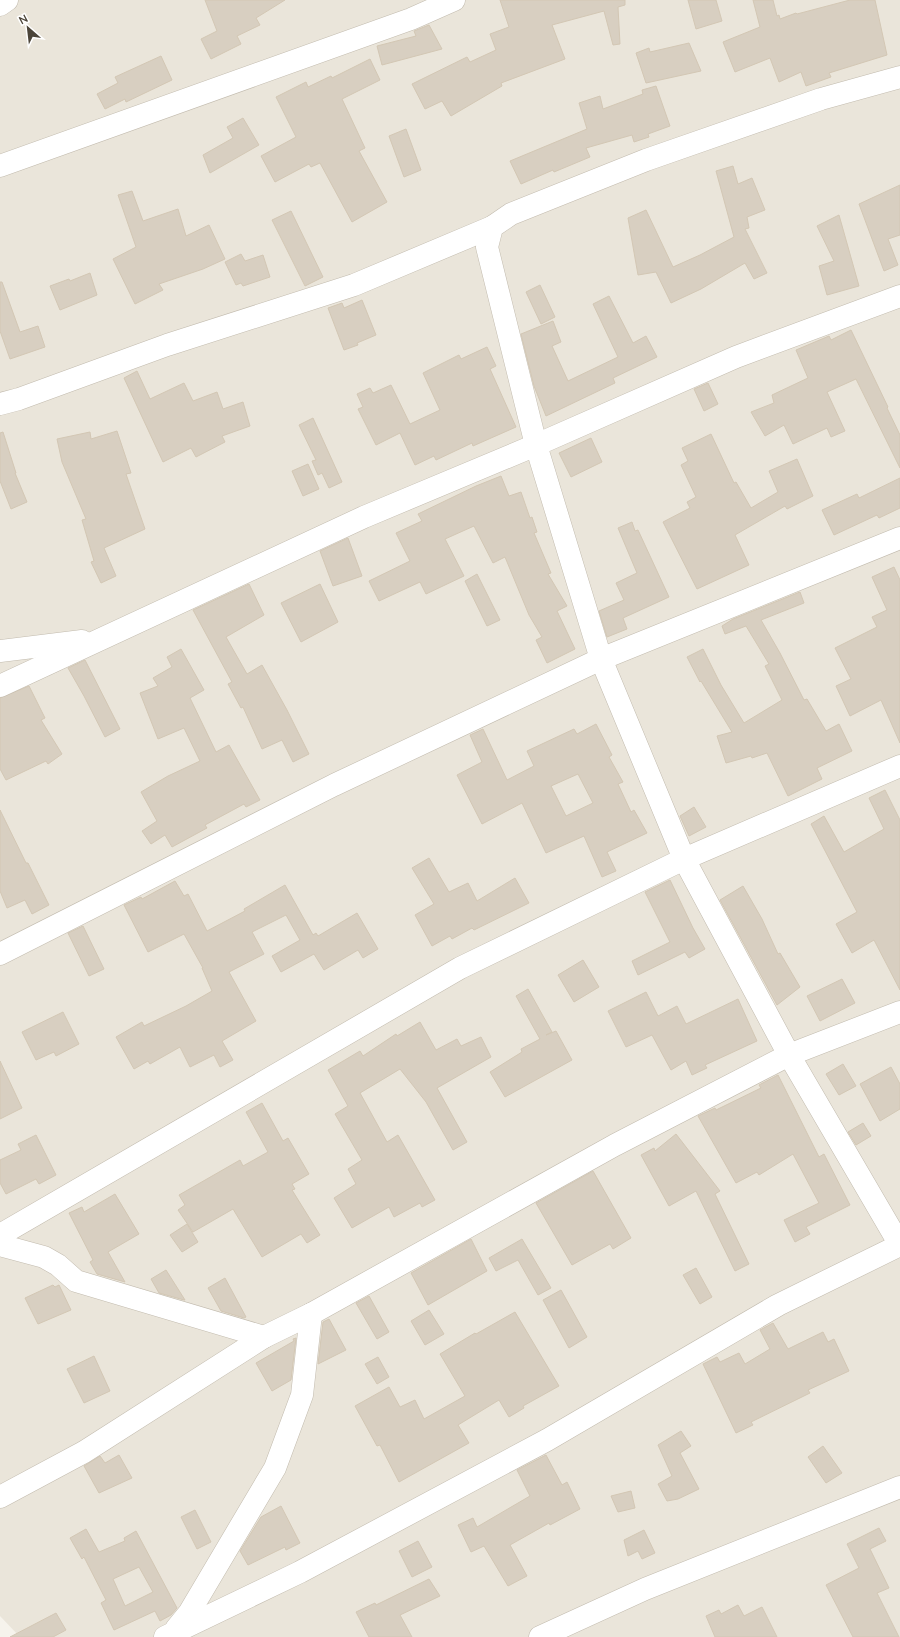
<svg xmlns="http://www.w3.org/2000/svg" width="900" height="1637" font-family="'Nunito Sans',sans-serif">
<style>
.residential{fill:#eae5da}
.building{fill:#d8cfc1;stroke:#d3c7b4;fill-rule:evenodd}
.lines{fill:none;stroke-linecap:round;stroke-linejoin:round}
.minor-casing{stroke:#c2bbae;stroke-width:23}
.minor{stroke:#fff;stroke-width:22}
</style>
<rect width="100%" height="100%" fill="#f6f3ec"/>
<path class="residential" d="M 0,0 L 900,0 L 900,1637 L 20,1637 L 0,1616 Z"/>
<g class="building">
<path d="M 205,0 L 285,0 L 256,18 L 260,25 L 237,36 L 241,44 L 211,59 L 201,39 L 217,31 Z"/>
<path d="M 500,0 L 625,0 L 625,5 L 618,7 L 620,44 L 613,45 L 604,11 L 552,25 L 565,59 L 501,83 L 502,86 L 451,116 L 442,101 L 425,109 L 412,84 L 467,57 L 470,62 L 496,50 L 490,34 L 509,27 Z"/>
<path d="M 688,0 L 716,0 L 722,21 L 696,29 Z"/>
<path d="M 753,0 L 773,0 L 777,16 L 779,15 L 780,19 L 796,13 L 797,14 L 850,0 L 875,0 L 887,55 L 829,73 L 831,77 L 806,86 L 801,72 L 779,82 L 770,58 L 735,72 L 723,42 L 760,27 Z"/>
<path d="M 429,25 L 442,49 L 382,65 L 377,46 L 416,36 L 414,31 Z"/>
<path d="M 689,43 L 701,71 L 646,83 L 636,53 L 649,48 L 650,52 Z"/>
<path d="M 161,56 L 172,80 L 126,102 L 125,99 L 105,109 L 97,94 L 118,83 L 115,77 Z"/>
<path d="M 370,59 L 380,80 L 342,99 L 365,148 L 359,151 L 387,202 L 352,222 L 320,163 L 311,167 L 309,164 L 275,182 L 261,156 L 296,137 L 276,97 L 306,82 L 308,87 L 331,76 L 332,78 Z"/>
<path d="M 656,86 L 670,126 L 648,134 L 649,137 L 634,142 L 632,135 L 586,148 L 590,157 L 554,172 L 553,170 L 521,184 L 510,161 L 587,129 L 579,103 L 600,96 L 603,109 L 643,94 L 642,90 Z"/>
<path d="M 243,118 L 259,145 L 210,173 L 203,155 L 233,138 L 227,127 Z"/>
<path d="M 406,129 L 421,170 L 404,177 L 389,136 Z"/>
<path d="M 733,166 L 738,184 L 752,178 L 765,210 L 747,217 L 749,228 L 745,229 L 767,273 L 754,279 L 745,263 L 701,289 L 671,303 L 656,272 L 638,275 L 628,218 L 646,210 L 673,267 L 700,255 L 734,237 L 716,171 Z"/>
<path d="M 900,185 L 900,235 L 888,239 L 898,265 L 884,271 L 859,204 Z"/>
<path d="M 132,191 L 143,221 L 178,209 L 186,236 L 209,225 L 225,259 L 203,269 L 159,284 L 163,290 L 135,304 L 113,259 L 136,247 L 118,195 Z"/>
<path d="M 291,211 L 323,277 L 305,286 L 272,220 Z"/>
<path d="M 839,215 L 859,286 L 827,295 L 819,266 L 834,261 L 817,226 Z"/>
<path d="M 241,254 L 245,261 L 263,255 L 270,277 L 243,286 L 241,283 L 236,285 L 225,262 Z"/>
<path d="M 90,273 L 97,295 L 60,310 L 50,286 L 69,279 L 70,281 Z"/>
<path d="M 0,282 L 2,282 L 20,332 L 38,326 L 45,347 L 10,359 L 0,331 Z"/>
<path d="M 540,285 L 555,317 L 541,324 L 526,292 Z"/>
<path d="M 609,296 L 633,343 L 646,336 L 657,357 L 613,378 L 615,383 L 546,416 L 534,386 L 521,334 L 553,321 L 561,342 L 552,346 L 568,381 L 618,357 L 593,304 Z"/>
<path d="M 362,300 L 376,335 L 357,343 L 358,345 L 344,350 L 328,308 L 342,303 L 344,308 Z"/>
<path d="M 851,330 L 888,407 L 887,408 L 900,435 L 900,468 L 856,379 L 827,392 L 845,431 L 831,437 L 827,428 L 793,444 L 784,425 L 765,436 L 751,412 L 774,403 L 772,395 L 808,378 L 796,350 L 829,336 L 831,340 Z"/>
<path d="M 487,347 L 496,366 L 490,369 L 516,427 L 473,446 L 472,443 L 436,460 L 434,456 L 415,465 L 400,433 L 376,445 L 358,409 L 363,407 L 357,394 L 370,388 L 373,393 L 391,385 L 410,424 L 440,410 L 423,373 L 459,355 L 461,359 Z"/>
<path d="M 137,371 L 150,399 L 184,383 L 193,401 L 217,392 L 223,409 L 243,402 L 250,426 L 222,436 L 225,442 L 196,457 L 191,448 L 163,462 L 124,378 Z"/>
<path d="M 708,383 L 718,404 L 704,411 L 694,389 Z"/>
<path d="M 313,418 L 342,482 L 329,488 L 322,473 L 318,475 L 312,461 L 316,460 L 299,425 Z"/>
<path d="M 117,431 L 131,473 L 126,474 L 145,529 L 104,548 L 116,576 L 101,583 L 91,562 L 94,561 L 82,520 L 86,519 L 62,462 L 57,439 L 90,432 L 91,439 Z"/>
<path d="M 3,432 L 16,473 L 15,473 L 27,502 L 11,509 L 0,481 L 0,433 Z"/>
<path d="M 711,434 L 734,483 L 736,482 L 751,508 L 778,492 L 769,471 L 797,459 L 813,496 L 787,509 L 785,506 L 735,535 L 749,565 L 697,589 L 663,522 L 690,508 L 687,502 L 696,497 L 681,465 L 688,461 L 682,448 Z"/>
<path d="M 591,438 L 602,462 L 571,477 L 559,453 Z"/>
<path d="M 308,464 L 319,489 L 303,496 L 292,471 Z"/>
<path d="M 501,476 L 509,496 L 521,492 L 530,518 L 532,517 L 537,532 L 534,533 L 551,573 L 548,574 L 567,606 L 557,611 L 575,649 L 547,663 L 536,640 L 542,637 L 529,615 L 505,557 L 493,563 L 474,526 L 445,539 L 464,576 L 426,594 L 420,582 L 379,601 L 369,581 L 410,561 L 396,533 L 422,521 L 418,514 L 476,486 Z"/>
<path d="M 900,478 L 900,508 L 879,518 L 877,515 L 834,535 L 822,510 L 857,494 L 859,498 Z"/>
<path d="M 632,522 L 635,531 L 638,530 L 669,597 L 623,618 L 627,629 L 607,637 L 599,611 L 624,600 L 616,583 L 637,573 L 618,528 Z"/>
<path d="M 348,538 L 362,576 L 333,586 L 320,551 Z"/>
<path d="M 894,567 L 900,580 L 900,743 L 881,700 L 850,716 L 836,686 L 851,679 L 835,648 L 877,627 L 872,617 L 887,610 L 872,577 Z"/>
<path d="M 477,574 L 500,620 L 487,626 L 465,581 Z"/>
<path d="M 249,584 L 264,615 L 226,637 L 247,674 L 262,665 L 287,710 L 309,754 L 293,762 L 282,740 L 262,749 L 243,707 L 241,708 L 228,684 L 232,682 L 193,610 Z"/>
<path d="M 320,584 L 338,622 L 301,642 L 281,603 Z"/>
<path d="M 800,592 L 804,603 L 761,620 L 780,653 L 804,700 L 807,699 L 826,731 L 839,724 L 852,751 L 817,768 L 822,779 L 788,796 L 767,753 L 752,758 L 751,756 L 726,763 L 717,736 L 732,732 L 701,681 L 700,682 L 687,657 L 703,649 L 721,685 L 744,723 L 782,700 L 765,666 L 769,664 L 746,626 L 725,634 L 722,626 L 733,619 Z"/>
<path d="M 181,649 L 204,690 L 190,698 L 216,752 L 229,745 L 260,800 L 246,807 L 244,804 L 205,825 L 207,828 L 172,847 L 165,835 L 151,844 L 142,831 L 157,821 L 141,792 L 168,776 L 200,761 L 184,728 L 158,739 L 140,693 L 158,686 L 153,678 L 172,667 L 167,657 Z"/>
<path d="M 85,660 L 120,729 L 105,737 L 84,696 L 68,668 Z"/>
<path d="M 29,686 L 45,718 L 41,720 L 62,754 L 48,764 L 46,761 L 6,780 L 0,769 L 0,698 Z"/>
<path d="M 596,724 L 612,755 L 609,757 L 623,782 L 618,784 L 631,812 L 634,810 L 647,833 L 607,852 L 616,871 L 602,877 L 584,836 L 546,853 L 522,803 L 482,824 L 457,775 L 482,762 L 470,735 L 483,729 L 507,780 L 534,766 L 527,751 L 574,729 L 577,734 ZM 578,774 L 593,803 L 566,816 L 551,786 Z"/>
<path d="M 885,790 L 900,820 L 900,990 L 874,940 L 852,953 L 836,924 L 857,912 L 811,824 L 824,816 L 844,852 L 884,829 L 869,798 Z"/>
<path d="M 694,807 L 706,827 L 689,836 L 680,816 Z"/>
<path d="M 0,810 L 26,863 L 28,863 L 49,905 L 32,914 L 25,900 L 7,908 L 0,891 Z"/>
<path d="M 429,858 L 449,892 L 468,883 L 477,901 L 515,878 L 529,903 L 474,930 L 472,928 L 452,939 L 450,936 L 432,946 L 415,915 L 434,904 L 412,868 Z"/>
<path d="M 670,880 L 693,928 L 705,949 L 689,958 L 685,952 L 638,975 L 632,961 L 670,942 L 645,892 Z"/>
<path d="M 175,881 L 184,896 L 188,894 L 207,931 L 245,911 L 244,909 L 285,885 L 313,935 L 316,933 L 318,936 L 357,913 L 378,949 L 363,958 L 358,950 L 324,970 L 314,954 L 281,972 L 272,956 L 300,940 L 286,915 L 252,932 L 264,954 L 229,972 L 256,1021 L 222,1041 L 233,1060 L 220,1067 L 214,1055 L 190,1067 L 180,1047 L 150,1064 L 148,1061 L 134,1069 L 116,1037 L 142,1022 L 144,1026 L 186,1006 L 212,991 L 202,968 L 203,968 L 184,934 L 148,952 L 124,905 L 141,897 L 142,899 Z"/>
<path d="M 743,886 L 762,919 L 778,954 L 780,953 L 800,987 L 777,1005 L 720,900 Z"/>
<path d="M 83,926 L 104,969 L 89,976 L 68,933 Z"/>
<path d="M 583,960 L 599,987 L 574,1002 L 558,975 Z"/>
<path d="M 842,979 L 855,1003 L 820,1021 L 807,996 Z"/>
<path d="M 528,989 L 552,1032 L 546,1035 L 556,1031 L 572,1060 L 505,1097 L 490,1072 L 522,1052 L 521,1049 L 540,1039 L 516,996 Z"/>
<path d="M 646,992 L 658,1016 L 677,1006 L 686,1024 L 738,999 L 757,1041 L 705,1065 L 707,1068 L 692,1075 L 686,1061 L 671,1070 L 652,1035 L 626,1047 L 608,1011 Z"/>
<path d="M 63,1012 L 79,1044 L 56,1056 L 54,1052 L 36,1060 L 22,1032 Z"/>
<path d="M 420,1022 L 436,1050 L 457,1039 L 461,1046 L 481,1037 L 491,1057 L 437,1088 L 467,1142 L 453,1150 L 426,1102 L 400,1069 L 360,1093 L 387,1142 L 398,1135 L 435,1200 L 422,1207 L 420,1203 L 394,1217 L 389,1207 L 352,1228 L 334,1198 L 356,1184 L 348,1169 L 362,1160 L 335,1114 L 348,1106 L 328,1070 L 360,1051 L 363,1056 L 396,1034 L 397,1036 Z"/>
<path d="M 0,1061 L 22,1108 L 0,1119 Z"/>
<path d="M 843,1064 L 856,1086 L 839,1095 L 826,1074 Z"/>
<path d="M 891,1067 L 900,1084 L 900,1109 L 880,1121 L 860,1084 Z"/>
<path d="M 778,1075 L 819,1157 L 824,1154 L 850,1205 L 806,1227 L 810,1234 L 795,1242 L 784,1220 L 819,1203 L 793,1154 L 759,1175 L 757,1172 L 736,1183 L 698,1116 L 715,1108 L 716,1110 L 761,1088 L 759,1085 Z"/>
<path d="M 262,1103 L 283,1141 L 288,1138 L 309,1174 L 292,1184 L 295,1189 L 292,1190 L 320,1235 L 307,1243 L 301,1234 L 262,1257 L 233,1209 L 193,1232 L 178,1210 L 185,1205 L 179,1195 L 240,1160 L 243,1166 L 268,1152 L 246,1112 Z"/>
<path d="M 863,1123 L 871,1136 L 856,1145 L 848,1132 Z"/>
<path d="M 676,1134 L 720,1191 L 715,1194 L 749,1264 L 735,1271 L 696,1191 L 669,1206 L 641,1155 L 654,1148 L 655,1151 Z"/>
<path d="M 36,1135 L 56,1175 L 39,1184 L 36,1179 L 6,1194 L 0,1183 L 0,1160 L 21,1150 L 18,1144 Z"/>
<path d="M 593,1171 L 631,1238 L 613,1249 L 610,1244 L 572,1265 L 536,1203 Z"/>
<path d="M 115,1194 L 139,1234 L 108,1252 L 125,1282 L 97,1274 L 90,1262 L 93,1260 L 69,1213 L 82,1207 L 84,1212 Z"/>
<path d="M 187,1224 L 198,1242 L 182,1252 L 170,1235 Z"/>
<path d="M 471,1239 L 487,1271 L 428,1305 L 411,1273 Z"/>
<path d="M 522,1239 L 551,1288 L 538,1295 L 518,1260 L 496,1271 L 489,1258 Z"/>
<path d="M 696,1268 L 712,1297 L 700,1304 L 683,1275 Z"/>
<path d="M 166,1270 L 185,1300 L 184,1300 L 159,1293 L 151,1279 Z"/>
<path d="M 225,1278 L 246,1317 L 244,1318 L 221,1311 L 208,1288 Z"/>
<path d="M 53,1285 L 55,1287 L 59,1285 L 71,1310 L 38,1324 L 25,1298 Z"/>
<path d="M 561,1290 L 587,1337 L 569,1348 L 543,1300 Z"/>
<path d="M 369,1296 L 389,1332 L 377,1339 L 356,1303 Z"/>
<path d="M 429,1310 L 444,1334 L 425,1345 L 411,1321 Z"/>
<path d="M 515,1312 L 559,1386 L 523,1406 L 524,1408 L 509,1417 L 499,1400 L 458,1425 L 469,1443 L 399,1482 L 380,1445 L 377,1446 L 355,1406 L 389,1387 L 400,1407 L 415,1400 L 424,1419 L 465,1396 L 440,1354 L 475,1333 L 476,1334 Z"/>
<path d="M 329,1319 L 346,1350 L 318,1364 L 323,1322 Z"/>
<path d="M 773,1323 L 788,1349 L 823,1332 L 828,1342 L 834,1339 L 849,1371 L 808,1390 L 810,1393 L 751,1422 L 753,1425 L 736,1433 L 703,1364 L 717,1357 L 720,1362 L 739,1353 L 745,1364 L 770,1349 L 760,1330 Z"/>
<path d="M 296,1338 L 291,1380 L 272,1391 L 256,1363 L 294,1341 L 293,1339 Z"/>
<path d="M 94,1356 L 110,1391 L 84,1403 L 67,1369 Z"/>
<path d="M 378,1357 L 389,1377 L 377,1384 L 365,1364 Z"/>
<path d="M 681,1431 L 691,1446 L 680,1453 L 699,1489 L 678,1499 L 667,1501 L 658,1484 L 672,1476 L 658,1445 Z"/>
<path d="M 823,1446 L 842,1473 L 826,1483 L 808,1457 Z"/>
<path d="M 119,1455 L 132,1478 L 99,1493 L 84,1466 L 100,1456 L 105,1463 Z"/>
<path d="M 546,1455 L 562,1485 L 567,1482 L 580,1509 L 550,1525 L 549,1523 L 510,1545 L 527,1576 L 508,1586 L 484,1546 L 471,1552 L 458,1525 L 473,1518 L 477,1527 L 530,1496 L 517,1470 Z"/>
<path d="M 631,1491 L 635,1508 L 618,1512 L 611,1496 Z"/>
<path d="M 281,1506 L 300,1543 L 286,1550 L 285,1547 L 248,1565 L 240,1551 L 261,1517 Z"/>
<path d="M 195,1510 L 211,1542 L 197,1549 L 181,1517 Z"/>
<path d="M 879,1528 L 886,1541 L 870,1549 L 889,1588 L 877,1593 L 899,1637 L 853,1637 L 826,1585 L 859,1568 L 847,1544 Z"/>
<path d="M 86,1529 L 99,1552 L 125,1541 L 124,1538 L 136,1531 L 177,1608 L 171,1615 L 160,1621 L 155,1611 L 114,1630 L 101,1603 L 106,1600 L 84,1557 L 82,1559 L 70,1538 ZM 139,1567 L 153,1592 L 125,1606 L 113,1579 Z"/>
<path d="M 644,1530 L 655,1553 L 642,1559 L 638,1551 L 628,1556 L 624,1540 Z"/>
<path d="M 418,1541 L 432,1567 L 412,1577 L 399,1551 Z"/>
<path d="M 429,1579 L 440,1596 L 400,1615 L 412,1637 L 369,1637 L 356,1612 L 375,1603 L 376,1605 Z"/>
<path d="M 738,1605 L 744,1616 L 762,1607 L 777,1637 L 715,1637 L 706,1616 L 719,1610 L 721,1614 Z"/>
<path d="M 56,1613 L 66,1630 L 53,1637 L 10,1637 Z"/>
</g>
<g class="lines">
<g class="minor-casing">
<g id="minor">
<path d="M 0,5 L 7,0"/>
<path d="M 900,77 L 821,99 L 646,160 L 511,214 L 492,227 L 487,247 L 536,445 L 601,659 L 684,859 L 789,1055 L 900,1245"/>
<path d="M 0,166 L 411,19 L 454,0"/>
<path d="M 0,404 L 19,399 L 167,345 L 354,285 L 492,227"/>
<path d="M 0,651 L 82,641"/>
<path d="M 0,686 L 364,517 L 536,445 L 736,357 L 900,296"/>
<path d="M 0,954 L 334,785 L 601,659 L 900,538"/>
<path d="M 0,1235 L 460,968 L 684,859 L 900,766"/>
<path d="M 0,1245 L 44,1257 L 58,1265 L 76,1281 L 264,1337"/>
<path d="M 0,1497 L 84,1452 L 264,1337 L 311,1314 L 615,1145 L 789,1055 L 900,1012"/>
<path d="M 176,1629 L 189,1613 L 275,1468 L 302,1395 L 311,1314"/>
<path d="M 165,1637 L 300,1572 L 547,1440 L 778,1305 L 900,1245"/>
<path d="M 540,1637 L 645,1589 L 900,1487"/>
</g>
</g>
<use href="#minor" class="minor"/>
</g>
<g transform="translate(28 28) rotate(332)" stroke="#ffffff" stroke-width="3" paint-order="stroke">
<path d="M0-3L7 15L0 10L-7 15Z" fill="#4b4439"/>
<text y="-6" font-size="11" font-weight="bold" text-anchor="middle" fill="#4b4439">N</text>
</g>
</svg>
